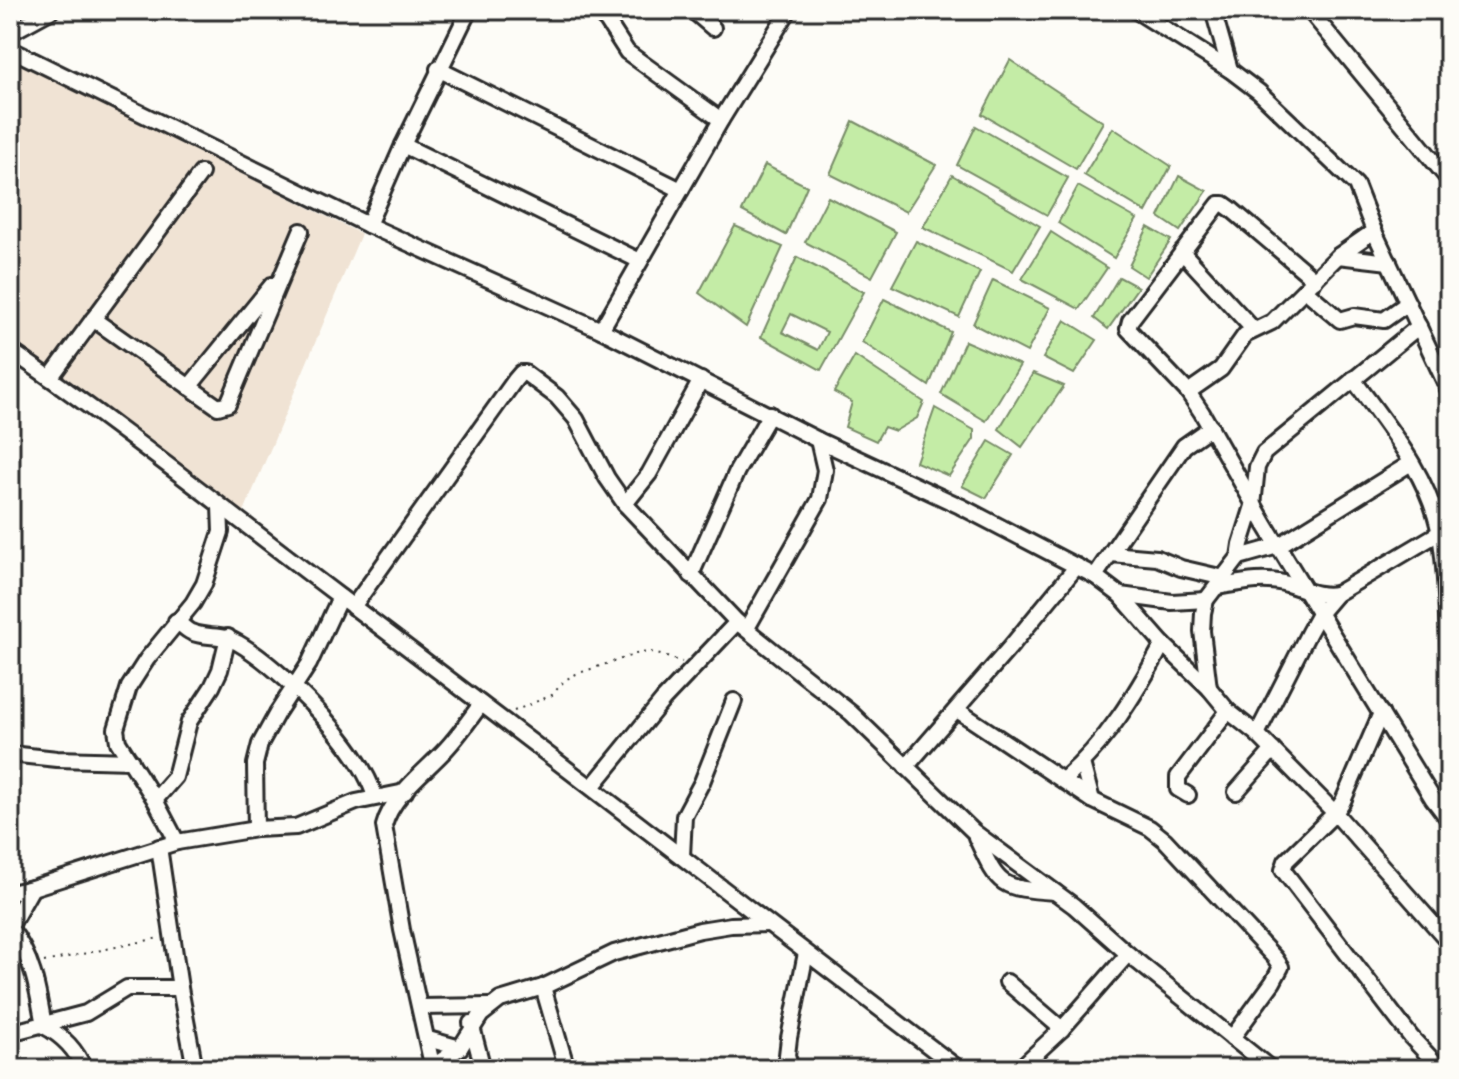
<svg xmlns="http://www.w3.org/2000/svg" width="1459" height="1079" font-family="'Patrick Hand',sans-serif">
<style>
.built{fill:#f0e3d4}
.green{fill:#c4eca6;stroke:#788c68;stroke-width:2;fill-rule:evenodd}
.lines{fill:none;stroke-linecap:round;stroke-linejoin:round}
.street-casing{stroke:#2b2b2b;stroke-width:20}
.path{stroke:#2b2b2b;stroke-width:2;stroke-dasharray:2 6;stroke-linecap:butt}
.street{stroke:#fdfcf7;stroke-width:14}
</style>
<rect width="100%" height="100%" fill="#fdfcf7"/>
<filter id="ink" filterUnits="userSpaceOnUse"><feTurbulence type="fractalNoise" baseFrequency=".0125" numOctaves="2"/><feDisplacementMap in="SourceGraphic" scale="16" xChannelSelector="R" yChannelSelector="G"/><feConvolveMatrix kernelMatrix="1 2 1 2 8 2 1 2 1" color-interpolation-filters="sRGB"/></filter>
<g filter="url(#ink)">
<path class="built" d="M 10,56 L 361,234 L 243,514 L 10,344 Z"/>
<g class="green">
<path d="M 1010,60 L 1103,122 L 1076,169 L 982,114 Z"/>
<path d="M 853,121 L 936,165 L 906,212 L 830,174 Z"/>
<path d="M 976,126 L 1068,178 L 1047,215 L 957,165 Z"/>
<path d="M 1113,128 L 1171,166 L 1146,212 L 1084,175 Z"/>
<path d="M 765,165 L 807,186 L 786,235 L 742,211 Z"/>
<path d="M 952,175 L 1040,226 L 1013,271 L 923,227 Z"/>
<path d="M 1179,176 L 1207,191 L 1180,231 L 1159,217 Z"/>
<path d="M 1078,186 L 1137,219 L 1114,258 L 1058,223 Z"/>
<path d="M 828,197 L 896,232 L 872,277 L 805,242 Z"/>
<path d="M 735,226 L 783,247 L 746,327 L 699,293 Z"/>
<path d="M 1148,227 L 1171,240 L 1146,277 L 1129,266 Z"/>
<path d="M 1051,232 L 1107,268 L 1079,309 L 1022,279 Z"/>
<path d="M 916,241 L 980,272 L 959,317 L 892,286 Z"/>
<path d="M 797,257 L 864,292 L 821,370 L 761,337 ZM 791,314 L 827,332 L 818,350 L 782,332 Z"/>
<path d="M 1119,277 L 1138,287 L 1108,329 L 1094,318 Z"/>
<path d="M 993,280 L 1050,308 L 1027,352 L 973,324 Z"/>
<path d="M 884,299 L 951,332 L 929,386 L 862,342 Z"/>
<path d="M 1065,320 L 1097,340 L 1074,374 L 1043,358 Z"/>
<path d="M 965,341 L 1020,365 L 986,421 L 941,394 Z"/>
<path d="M 855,356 L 924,402 L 917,418 L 895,431 L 884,427 L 876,441 L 845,427 L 852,402 L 834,392 Z"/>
<path d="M 1033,373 L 1064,386 L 1022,447 L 999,429 Z"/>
<path d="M 935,408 L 974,430 L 974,439 L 949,476 L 916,462 Z"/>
<path d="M 989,441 L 1013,455 L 986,498 L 962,486 Z"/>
</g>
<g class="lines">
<g class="street-casing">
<g id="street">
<path d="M 595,10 L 607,21 L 627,52 L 721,120"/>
<path d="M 692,10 L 713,28"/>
<path d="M 1135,10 L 1230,70 L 1259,92 L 1356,185 L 1374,231 L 1449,391"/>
<path d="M 1213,10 L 1230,70"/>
<path d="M 1309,10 L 1449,180"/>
<path d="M 10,33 L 52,10"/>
<path d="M 10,49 L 368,225 L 601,330 L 818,440 L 960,506 L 1095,576 L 1120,595 L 1163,644 L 1209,688 L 1228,711 L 1257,734 L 1335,813 L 1449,942"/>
<path d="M 438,69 L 681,190"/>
<path d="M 403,145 L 640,261"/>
<path d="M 368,225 L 403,145 L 468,12"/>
<path d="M 1182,252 L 1254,330"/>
<path d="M 1338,256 L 1389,262"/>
<path d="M 1315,280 L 1231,209 L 1224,204 L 1219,204 L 1130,321 L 1128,329 L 1188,392 L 1202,413 L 1266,526 L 1433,799 L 1449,820"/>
<path d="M 1305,290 L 1340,320 L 1354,316 L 1384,320 L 1408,303"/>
<path d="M 93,319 L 218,407 L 228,404 L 301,231"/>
<path d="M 601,330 L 721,120 L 789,10"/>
<path d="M 10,350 C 123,428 230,514 339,596 C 547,752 752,912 959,1069"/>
<path d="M 50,378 L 201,173"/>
<path d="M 1353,379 C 1387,426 1430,476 1440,535 C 1447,574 1446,614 1449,653"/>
<path d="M 189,387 L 272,285"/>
<path d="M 1188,392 L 1221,369 L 1245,335 L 1272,322 L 1338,256 L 1374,231"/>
<path d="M 625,504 L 649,474 L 701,380"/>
<path d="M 1111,554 L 1157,558 L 1181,568 L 1224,578"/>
<path d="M 1239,557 L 1278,546 L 1411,463"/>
<path d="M 691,575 L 737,471 L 770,414"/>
<path d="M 1095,576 L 1184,446 L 1211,427"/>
<path d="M 1217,587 C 1240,583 1264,577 1287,584 C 1305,589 1316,597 1336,594"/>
<path d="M 1120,595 L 1172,602 L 1206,600"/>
<path d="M 353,607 L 515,380 L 521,373 L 525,373 L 557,397 L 576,419 L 607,478 L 625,504 L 737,622 L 851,713 L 974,832 L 1074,906 L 1128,954 L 1271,1069"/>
<path d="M 176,621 C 181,624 186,630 191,632 C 207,639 221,633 238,643 C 283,669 361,748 375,797"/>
<path d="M 747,628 L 820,499 L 825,470 L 818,440"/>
<path d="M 1209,688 L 1202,631 L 1203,613 L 1206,600 L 1239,557 L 1241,544 L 1253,506 L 1257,467 L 1264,453 L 1419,326"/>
<path d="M 957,710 L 1092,800 L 1150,828 L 1165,840 L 1275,958 L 1281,967 L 1273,982 L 1232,1038"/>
<path d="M 1381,713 L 1343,801 L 1335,813 L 1286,861 L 1283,870 L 1411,1037 L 1441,1069"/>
<path d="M 1257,734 L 1309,632 L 1319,614 L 1336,594 L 1449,527"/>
<path d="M 10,754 L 57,759 L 131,761"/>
<path d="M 1082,763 L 1092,800"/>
<path d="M 906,767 L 1012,645 L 1077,566"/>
<path d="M 1063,780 C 1107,742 1135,695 1163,644"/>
<path d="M 592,787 L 663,700 L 737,622"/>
<path d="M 1236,792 L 1273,750"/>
<path d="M 1188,795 L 1178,789 L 1178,777 L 1228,711"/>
<path d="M 155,800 L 175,777 L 189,722 L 212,687 L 220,670 L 228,637"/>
<path d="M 256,829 L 255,764 L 260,744 L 277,713 L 309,664 L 340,597"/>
<path d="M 976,837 C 999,886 998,888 1055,892"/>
<path d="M 177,842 L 155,800 L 118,742 L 116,729 L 129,687 L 147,659 L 193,603 L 204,584 L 221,532 L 220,506"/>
<path d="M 159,847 L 180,988 L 195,1069"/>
<path d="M 682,856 L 684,816 L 702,782 L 734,701"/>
<path d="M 10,893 L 32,888 L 177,842 L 256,829 L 296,827 L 356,802 L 405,792"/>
<path d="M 10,927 L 32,888"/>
<path d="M 10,928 C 33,957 38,991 44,1026"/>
<path d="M 1007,982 L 1062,1029"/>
<path d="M 543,987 L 567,1069"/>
<path d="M 420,1007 L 491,1006"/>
<path d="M 471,1023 L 483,1069"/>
<path d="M 44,1026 C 63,1036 76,1049 84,1069"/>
<path d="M 10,1033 L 86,1013 L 127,988 L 180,988"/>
<path d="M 428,1039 L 460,1048"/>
<path d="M 433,1066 L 460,1048 L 481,1015 L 500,1000 L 543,987 L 614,953 L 700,930 L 731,925 L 768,924"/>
<path d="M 433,1069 L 402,930 L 384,826 C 392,795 425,772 446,749 C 459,735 470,719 481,704"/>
<path d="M 791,1069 L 787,1055 L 789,1038 L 806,953"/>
<path d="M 1019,1069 L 1062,1029 L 1128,954"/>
</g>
</g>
<g class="path">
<path d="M 514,711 L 552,695 L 565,680 L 576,674 L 639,653 L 651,652 L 682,662"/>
<path d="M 44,962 L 159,938"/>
</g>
<use href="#street" class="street"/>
</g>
</g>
<rect width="1459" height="1079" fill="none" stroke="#fdfcf7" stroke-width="40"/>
<rect x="20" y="20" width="1419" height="1039" fill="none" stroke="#2b2b2b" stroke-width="3" filter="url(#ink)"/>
</svg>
